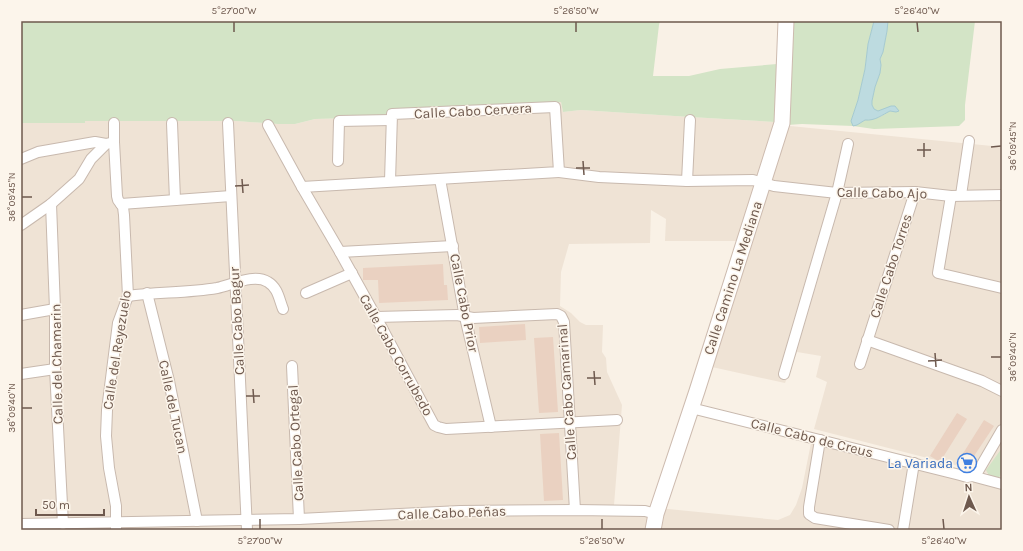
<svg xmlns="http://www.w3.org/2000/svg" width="1023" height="551" font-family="Karla,sans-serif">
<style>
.residential{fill:#efe3d5}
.green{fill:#d3e4c6}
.water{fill:#bddbe0;stroke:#a5cad0}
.building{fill:#ead1c1}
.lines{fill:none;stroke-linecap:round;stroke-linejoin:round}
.street-casing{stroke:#c8b9ae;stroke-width:12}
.secondary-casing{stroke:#cdbbaf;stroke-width:17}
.street{stroke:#fff;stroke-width:10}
.secondary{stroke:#fff;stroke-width:15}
.ticks{fill:none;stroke:#6e594e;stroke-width:1.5}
.labels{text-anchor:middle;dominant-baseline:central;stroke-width:3;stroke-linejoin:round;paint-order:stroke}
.street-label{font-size:14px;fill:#6e594e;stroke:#fcf5eb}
.shop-label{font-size:14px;fill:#366cbe;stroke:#fcf5eb;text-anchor:end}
.neatline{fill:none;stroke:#6e594e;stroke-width:1.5}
.ticks-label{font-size:10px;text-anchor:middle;fill:#6e594e}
</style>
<rect width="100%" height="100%" fill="#f9f1e6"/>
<path class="residential" d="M 561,102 L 563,112 L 581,110 L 690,117 L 775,122 L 790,126 L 1002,147 L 1002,477 L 814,429 L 827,382 L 816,377 L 821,356 L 797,352 L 785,383 L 712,367 L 751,244 L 737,241 L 665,241 L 666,219 L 651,210 L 650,243 L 569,244 L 561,272 L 560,306 L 571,313 L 580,322 L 586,325 L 603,325 L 602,352 L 606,358 L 607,372 L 622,405 L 614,505 L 658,508 L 778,520 L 790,515 L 796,505 L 802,488 L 812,438 L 1002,484 L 1002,530 L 21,530 L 21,123 L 85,123 L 85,121 L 114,120 L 236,121 L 278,124 L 295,124 L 315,119 L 387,117 L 387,112 Z"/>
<g class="green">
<path d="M 21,21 L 660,21 L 659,25 L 653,76 L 689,76 L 720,69 L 777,64 L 775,122 L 690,117 L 581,110 L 563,112 L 561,102 L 387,112 L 387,117 L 315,119 L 295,124 L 278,124 L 236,121 L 85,121 L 85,123 L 21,123 Z"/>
<path d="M 791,21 L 874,21 L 868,44 L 865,69 L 858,100 L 851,121 L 857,125 L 865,120 L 880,117 L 890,111 L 896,112 L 898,111 L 883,110 L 878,111 L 874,109 L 872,105 L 872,101 L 875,87 L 880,73 L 881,65 L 880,59 L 883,52 L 887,31 L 888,21 L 975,21 L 965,105 L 965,120 L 959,126 L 874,129 L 853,126 L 802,124 L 787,125 Z"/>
<path d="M 1002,448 L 1002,469 L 999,479 L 989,476 L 986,470 Z"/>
</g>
<path class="water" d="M 874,21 L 888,21 L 887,31 L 883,52 L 880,59 L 881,65 L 880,73 L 875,87 L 872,101 L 872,105 L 874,109 L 878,111 L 891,106 L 895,106 L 899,111 L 896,112 L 890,111 C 882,115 875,121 865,120 L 857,125 L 853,126 L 851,121 L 858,100 L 865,69 L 868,44 Z"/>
<g class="building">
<path d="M 443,264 L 444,285 L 447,285 L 448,300 L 379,303 L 378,280 L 363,280 L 363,268 Z"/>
<path d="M 525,324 L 526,340 L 480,343 L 479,327 Z"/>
<path d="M 553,337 L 558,412 L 539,413 L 534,338 Z"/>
<path d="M 957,413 L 967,419 L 940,462 L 930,456 Z"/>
<path d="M 984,420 L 994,426 L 966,468 L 957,463 Z"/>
<path d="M 559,433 L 563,500 L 544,501 L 540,434 Z"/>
</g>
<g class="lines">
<g class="street-casing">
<g id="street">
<path d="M 114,123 L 114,142 L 117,196 L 118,200 L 123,207 L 124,215 L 128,296 L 118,323 L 107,410 L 106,436 L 109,468 L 116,506 L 116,530"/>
<path d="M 172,123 L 175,200"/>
<path d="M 228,123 L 247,530"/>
<path d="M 268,125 L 302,187 L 340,252 L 376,317 L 434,425 L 438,427 L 446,429 L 617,420"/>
<path d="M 21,159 L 38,152 L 95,142 L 106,144"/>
<path d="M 338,161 L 339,121 L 391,120"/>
<path d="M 559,172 L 599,177 L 687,181 L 753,180 L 774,186 L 837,193 L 915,192 L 951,196 L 1002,195"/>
<path d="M 440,179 L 465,317 L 491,427"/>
<path d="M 687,181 L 690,120"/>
<path d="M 302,187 L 559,172 L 555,107 L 392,114 L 390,181"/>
<path d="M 961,195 L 969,141"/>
<path d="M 951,196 L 938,273 L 1002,288"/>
<path d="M 51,204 L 55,309 L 55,369 L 63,524"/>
<path d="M 121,204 L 231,196"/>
<path d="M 21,225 L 51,204 L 79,179 L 91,159 L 106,144 L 114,142"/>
<path d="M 340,252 L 453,246"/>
<path d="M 147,293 L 169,381 L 197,521"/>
<path d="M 306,293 L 352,273"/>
<path d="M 128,296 C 157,292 188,293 217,288 C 232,285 254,273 268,282 C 278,288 279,299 283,309"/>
<path d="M 21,315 L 55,309"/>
<path d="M 376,317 L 457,315 L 473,318 L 557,314 L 561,316 L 564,322 L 575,510"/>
<path d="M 867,340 L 982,381 L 1002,391"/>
<path d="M 860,364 L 915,192"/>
<path d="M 292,366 L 299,519"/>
<path d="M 21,374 L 55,369"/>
<path d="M 784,374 L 837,193 L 848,144"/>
<path d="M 691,408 L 960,475 L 967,477 L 972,476 L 1002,484"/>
<path d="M 820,440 L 809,507 L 809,514 L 815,518 L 889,530"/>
<path d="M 972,476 L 977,473 L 1002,430"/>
<path d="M 21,524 L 299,519 L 460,511 L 575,510 L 645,511 L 656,514"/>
<path d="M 903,530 L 914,463"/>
</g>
</g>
<g class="secondary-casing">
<path id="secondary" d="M 653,530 L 656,514 L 697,391 L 782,123 L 786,21"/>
</g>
<use href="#street" class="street"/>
<use href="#secondary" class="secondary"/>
</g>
<path class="ticks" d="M 234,22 L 234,32M 576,22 L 576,32M 917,22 L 918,32M 924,143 L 924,157M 991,147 L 1001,146M 917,150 L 931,150M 583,161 L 584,175M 576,168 L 590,168M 242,179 L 243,193M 235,186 L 249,185M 22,197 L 32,197M 935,353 L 936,367M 991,357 L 1001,357M 928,361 L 942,360M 594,371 L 595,385M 587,378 L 601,378M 253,389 L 254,403M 246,396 L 260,396M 22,408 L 32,408M 260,519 L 260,529M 602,519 L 602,529M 943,519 L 944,529"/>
<defs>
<g id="supermarket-ring" transform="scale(1)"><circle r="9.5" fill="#fcf5eb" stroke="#3f7fe0" stroke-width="1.5"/><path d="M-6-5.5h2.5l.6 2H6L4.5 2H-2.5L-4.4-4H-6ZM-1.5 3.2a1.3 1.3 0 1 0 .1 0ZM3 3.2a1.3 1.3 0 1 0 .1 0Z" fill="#3f7fe0"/></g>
</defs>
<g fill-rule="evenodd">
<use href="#supermarket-ring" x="967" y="463"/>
</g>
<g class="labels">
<g class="street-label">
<text transform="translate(473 111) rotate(-3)">Calle Cabo Cervera</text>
<text transform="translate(882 193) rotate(1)">Calle Cabo Ajo</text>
<text transform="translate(891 266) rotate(-72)">Calle Cabo Torres</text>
<text transform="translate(733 278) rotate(-72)">Calle Camino La Mediana</text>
<text transform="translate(464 303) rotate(79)">Calle Cabo Prior</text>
<text transform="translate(237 321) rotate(-93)">Calle Cabo Bagur</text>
<text transform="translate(117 350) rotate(-81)">Calle del Reyezuelo</text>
<text transform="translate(396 355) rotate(61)">Calle Cabo Corrubedo</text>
<text transform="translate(57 364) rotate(-91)">Calle del Chamarin</text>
<text transform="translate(567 392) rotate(-94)">Calle Cabo Camarinal</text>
<text transform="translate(173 407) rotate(78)">Calle del Tucan</text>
<text transform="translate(812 438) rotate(14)">Calle Cabo de Creus</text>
<text transform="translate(296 443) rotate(-93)">Calle Cabo Ortegal</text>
<text transform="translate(452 513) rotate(-2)">Calle Cabo Peñas</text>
</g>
<g class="shop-label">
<text x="953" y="463">La Variada</text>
</g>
</g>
<rect width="1023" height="551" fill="none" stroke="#fcf5eb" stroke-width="44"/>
<g transform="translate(969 497) rotate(357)" stroke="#fcf5eb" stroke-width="3" paint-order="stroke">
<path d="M0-3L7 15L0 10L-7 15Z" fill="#6e594e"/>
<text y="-6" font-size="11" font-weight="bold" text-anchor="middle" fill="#6e594e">N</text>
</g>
<path d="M36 509v6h68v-6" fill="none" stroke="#6e594e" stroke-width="2"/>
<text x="42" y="509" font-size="12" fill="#6e594e" stroke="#fcf5eb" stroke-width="3" paint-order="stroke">50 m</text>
<rect x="22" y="22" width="979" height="507" class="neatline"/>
<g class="ticks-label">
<text x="234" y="14">5°27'00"W</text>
<text x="576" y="14">5°26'50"W</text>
<text x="917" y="14">5°26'40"W</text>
<text transform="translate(1012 146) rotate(-90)" y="4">36°09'45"N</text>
<text transform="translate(11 197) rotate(-90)" y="4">36°09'45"N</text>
<text transform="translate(1012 357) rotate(-90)" y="4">36°09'40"N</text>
<text transform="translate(11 408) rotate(-90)" y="4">36°09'40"N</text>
<text x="260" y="544">5°27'00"W</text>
<text x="602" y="544">5°26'50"W</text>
<text x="944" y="544">5°26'40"W</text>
</g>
</svg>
